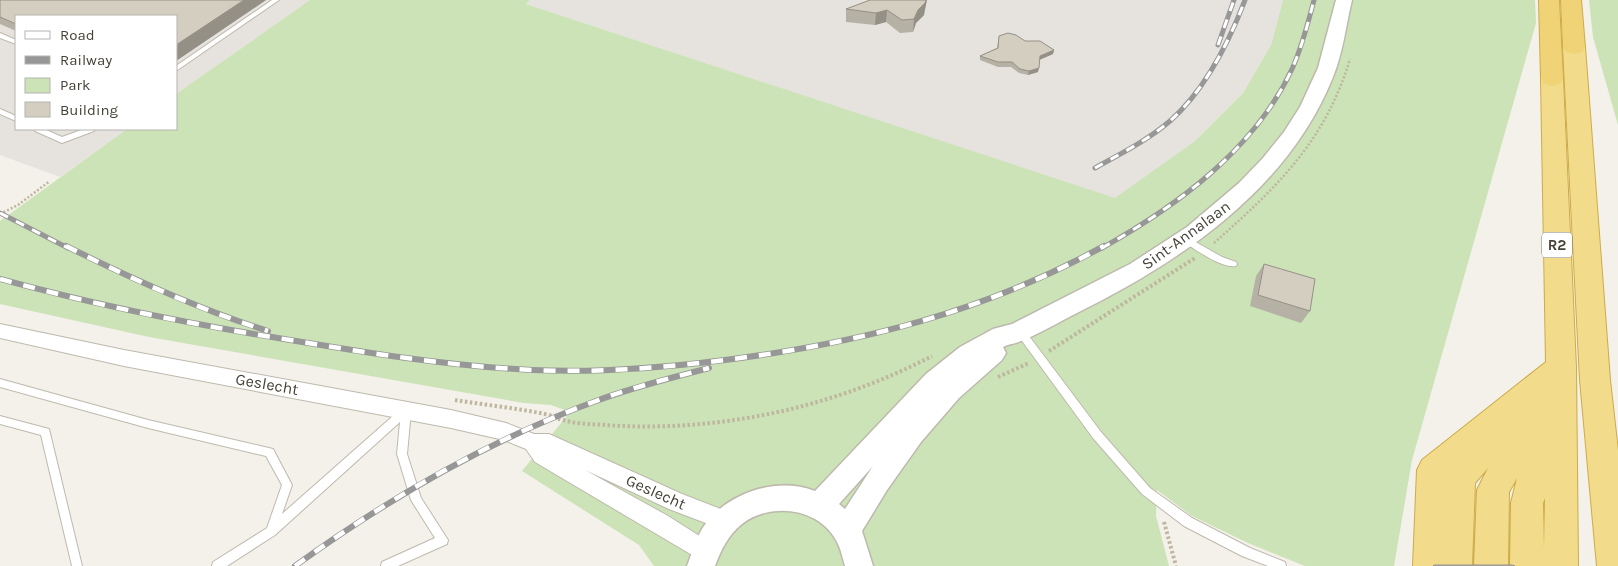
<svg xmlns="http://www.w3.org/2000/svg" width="1618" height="566" font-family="Karla,sans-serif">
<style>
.industrial{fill:#e6e3de}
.green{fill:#cbe3b6}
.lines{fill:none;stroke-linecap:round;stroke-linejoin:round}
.service-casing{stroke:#beb9ad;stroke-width:2}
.minor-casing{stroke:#beb9ad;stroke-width:2}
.tertiary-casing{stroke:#beb9ad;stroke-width:3}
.trunk-casing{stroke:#ceaa48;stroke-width:2}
.motorway-casing{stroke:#ceaa48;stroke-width:2}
.path-far1{stroke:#beb69f;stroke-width:2.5;stroke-dasharray:2 2;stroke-linecap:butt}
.path{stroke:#beb69f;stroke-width:4;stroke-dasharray:2.5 2.5;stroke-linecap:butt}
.service{fill:#fff;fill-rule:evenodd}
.minor{fill:#fff;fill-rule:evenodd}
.tertiary{fill:#fff;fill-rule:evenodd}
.trunk{fill:#f2dc8c;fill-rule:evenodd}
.motorway{fill:#f0d377;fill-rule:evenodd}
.rail-far1-casing{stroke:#979797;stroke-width:5}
.rail-casing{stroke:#979797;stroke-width:6}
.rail-far1{stroke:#fff;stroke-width:3;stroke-dasharray:9;stroke-linecap:butt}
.rail{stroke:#fff;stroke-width:4.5;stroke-dasharray:12;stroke-linecap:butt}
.wall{fill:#b6b1a5}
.shaded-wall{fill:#949086}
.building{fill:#d4cec0;stroke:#949086}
.labels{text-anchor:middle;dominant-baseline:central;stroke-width:4;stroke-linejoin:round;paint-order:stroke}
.shield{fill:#fff;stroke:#7e7b74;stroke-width:1}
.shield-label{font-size:15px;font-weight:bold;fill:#464238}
.street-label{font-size:16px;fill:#464238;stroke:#fff}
</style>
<rect width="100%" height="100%" fill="#f3f1e9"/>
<g class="industrial">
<path d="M 0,0 L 310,0 L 176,94 L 176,16 L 16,16 L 16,129 L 127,129 L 60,177 L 0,155 Z"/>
<path d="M 530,0 L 1283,0 L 1271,45 L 1243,93 L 1195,141 L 1115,199 L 526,4 Z"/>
</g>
<g class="green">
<path d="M 310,0 L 530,0 L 526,4 L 1115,198 L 1195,141 L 1243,93 L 1271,45 L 1283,0 L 1535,0 L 1536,23 L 1412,460 L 1394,566 L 1305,566 L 1248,543 L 1192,516 L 1157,490 L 1156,516 L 1169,566 L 654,566 L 639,545 L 522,471 L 570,412 L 551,405 L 524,403 L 149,337 L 0,304 L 0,221 L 127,129 L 176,129 L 176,94 Z"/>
<path d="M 1589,0 L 1618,0 L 1618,125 L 1593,37 Z"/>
</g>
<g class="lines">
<g class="service-casing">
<g id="service">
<path d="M 272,0 L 279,0 L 176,71 L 176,66 Z"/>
<path d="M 0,33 L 16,40 L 16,44 L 0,38 Z"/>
<path d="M 0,109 L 16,116 L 16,121 L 0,114 Z"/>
<path d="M 34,129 L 44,129 L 62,137 L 84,129 L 95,129 L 94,131 L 62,143 L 35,131 Z"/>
<path d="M 1185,236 L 1222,257 L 1236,262 L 1237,264 L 1236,266 C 1222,269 1195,249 1182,241 L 1181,239 L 1182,237 Z"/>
<path d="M 1020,327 L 1023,328 L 1101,432 L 1150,488 L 1192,518 L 1250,548 L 1285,562 L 1286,566 L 1268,566 L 1242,556 L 1184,526 L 1142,494 L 1093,438 L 1017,334 L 1015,331 L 1017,328 Z"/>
<path d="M 0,379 L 148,420 L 273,449 L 292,485 L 282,514 L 402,408 L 405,407 L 409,408 L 411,411 L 407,454 L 421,498 L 448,540 L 447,544 L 398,566 L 381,566 L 382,562 L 435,538 L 411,500 L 397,454 L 400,422 L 275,535 L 227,566 L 212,566 L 213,562 L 267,528 L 282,485 L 266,456 L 148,428 L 0,387 Z"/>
<path d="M 0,416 L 49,429 L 82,566 L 72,566 L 41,435 L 0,424 Z"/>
</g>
</g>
<g class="minor-casing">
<path id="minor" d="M 0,324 L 124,350 L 451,410 L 506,423 L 534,434 L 549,434 L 682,494 L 731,513 L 735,520 L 731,527 L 724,530 L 669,509 L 585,470 L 668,516 L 712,544 L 715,551 L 712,558 L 704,562 L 535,462 L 526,449 L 504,440 L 451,428 L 124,366 L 0,338 Z"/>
</g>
<g class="tertiary-casing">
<path id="tertiary" d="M 1336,0 L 1352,0 C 1346,25 1343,53 1333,77 C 1288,190 1180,262 1075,314 C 1057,323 1039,334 1021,341 C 1015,344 1008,344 1003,347 L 1006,353 L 1002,360 L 959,398 L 921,442 L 887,490 L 862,531 L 873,566 L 845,566 C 843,559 841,550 838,544 C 822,508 771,501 742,524 C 728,535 721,550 715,566 L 687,566 C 692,554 696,537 704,526 C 727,493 776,476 815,491 L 926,374 L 960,347 L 993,329 L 1012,324 L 1130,264 L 1187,227 L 1239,183 L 1263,158 L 1284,132 L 1300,107 L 1318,68 ZM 873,466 L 845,509 L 839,504 Z"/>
</g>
<g class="trunk-casing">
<g id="trunk">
<path d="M 1574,40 L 1582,42 L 1585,47 L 1610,380 L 1618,451 L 1618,566 L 1597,566 L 1580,380 L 1563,47 L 1566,42 Z"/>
<path d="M 1552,72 L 1560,74 L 1563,79 L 1576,367 L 1578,566 L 1510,566 L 1511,503 L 1517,478 L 1509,492 L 1508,566 L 1474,566 L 1477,490 L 1488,468 L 1475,483 L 1472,566 L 1413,566 L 1417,470 L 1422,460 L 1546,362 L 1541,79 L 1544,74 ZM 1545,498 L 1544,549 L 1543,503 Z"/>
</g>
</g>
<g class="motorway-casing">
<g id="motorway">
<path d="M 1539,0 L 1559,0 L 1563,79 L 1560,84 L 1552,86 L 1544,84 L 1541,79 Z"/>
<path d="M 1561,0 L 1581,0 L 1585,47 L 1582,52 L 1574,54 L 1566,52 L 1563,47 Z"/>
</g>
</g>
<g class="path-far1">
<path d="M 0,214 L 18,205 L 50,181"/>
<path d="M 1214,243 C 1277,187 1325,142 1350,59"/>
</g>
<g class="path">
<path d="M 1049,351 L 1195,258"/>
<path d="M 998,377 L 1029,363"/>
<path d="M 455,400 C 485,405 516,408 545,414 C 552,415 557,419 563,420 C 576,424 591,424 605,425 C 718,433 832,408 932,356"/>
<path d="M 1164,522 L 1176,566"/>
</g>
<use href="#service" class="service"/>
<use href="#minor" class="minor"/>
<use href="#tertiary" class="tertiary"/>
<use href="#trunk" class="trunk"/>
<use href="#motorway" class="motorway"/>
<g class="rail-far1-casing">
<g id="rail-far1">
<path d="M 1218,45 L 1234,0"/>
<path d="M 1095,168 C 1120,154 1148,140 1170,121 C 1205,90 1229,42 1245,0"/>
<path d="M 0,213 L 68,248"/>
<path d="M 1102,248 C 1177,206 1255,149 1292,69 C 1302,47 1308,23 1314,0"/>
</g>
</g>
<g class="rail-casing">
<g id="rail">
<path d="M 66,246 C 132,279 198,309 268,331"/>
<path d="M 0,279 C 92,304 184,323 278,338 C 362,352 447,366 532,370 C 597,373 661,368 725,360 C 860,343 984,312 1104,246"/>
<path d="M 295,566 C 389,498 487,441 596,401 C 633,387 671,378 709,368"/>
</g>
</g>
<use href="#rail-far1" class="rail-far1"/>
<use href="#rail" class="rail"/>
</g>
<g class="wall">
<path d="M 0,0 L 266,0 L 176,61 L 176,16 L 16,16 L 16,31 L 0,24 Z"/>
<path d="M 870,0 L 924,15 L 916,23 L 913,32 L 900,33 L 886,22 L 875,25 L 846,22 L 846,9 Z"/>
<path d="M 999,36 L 1025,41 L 1054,50 L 1053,54 L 1039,60 L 1038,72 L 1028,75 L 1019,73 L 1011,67 L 998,67 L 980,60 L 980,56 L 997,48 Z"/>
<path d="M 1264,264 L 1310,311 L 1301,323 L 1250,306 L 1256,276 Z"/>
</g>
<g class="shaded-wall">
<path d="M 244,0 L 266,0 L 176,61 L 176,45 Z"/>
<path d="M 926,0 L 927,0 L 924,15 L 916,23 L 913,32 L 914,19 L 918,10 Z"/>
<path d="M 887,10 L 886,22 L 875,25 L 876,13 Z"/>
<path d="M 1054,50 L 1053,54 L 1039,60 L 1040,56 Z"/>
<path d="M 1039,68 L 1038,72 L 1028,75 L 1029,71 Z"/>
</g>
<g class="building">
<path d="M 0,0 L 244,0 L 176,45 L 176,16 L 16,16 L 16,24 L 0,17 Z"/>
<path d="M 870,0 L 926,0 L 925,3 L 918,10 L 914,19 L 902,20 L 887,10 L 876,13 L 846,9 Z"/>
<path d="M 1008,33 L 1016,35 L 1025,41 L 1040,41 L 1054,50 L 1040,56 L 1039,68 L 1029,71 L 1020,69 L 1012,62 L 998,62 L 980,56 L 998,48 L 999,36 Z"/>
<path d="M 1264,264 L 1315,279 L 1310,311 L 1258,295 Z"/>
<path d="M 1434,565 L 1512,565 L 1515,566 L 1433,566 Z"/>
</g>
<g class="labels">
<rect class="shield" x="1542" y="232.5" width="30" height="25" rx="4"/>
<g class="shield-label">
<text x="1557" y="245">R2</text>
</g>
<g class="street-label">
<text transform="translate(1186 235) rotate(-36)">Sint-Annalaan</text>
<text transform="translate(267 384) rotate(10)">Geslecht</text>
<text transform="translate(656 492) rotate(24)">Geslecht</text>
</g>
</g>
<rect x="15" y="15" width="162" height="115" fill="#ffffff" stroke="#b5b3af"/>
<rect x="25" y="31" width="25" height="8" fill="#ffffff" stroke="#b5b3af"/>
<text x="60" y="40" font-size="15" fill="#464238">Road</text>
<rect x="25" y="56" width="25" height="8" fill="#979797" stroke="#b5b3af"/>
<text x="60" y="65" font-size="15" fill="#464238">Railway</text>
<rect x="25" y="78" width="25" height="15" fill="#cbe3b6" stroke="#b5b3af"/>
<text x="60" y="90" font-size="15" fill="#464238">Park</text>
<rect x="25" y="102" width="25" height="15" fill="#d4cec0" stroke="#b5b3af"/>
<text x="60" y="115" font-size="15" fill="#464238">Building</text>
</svg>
